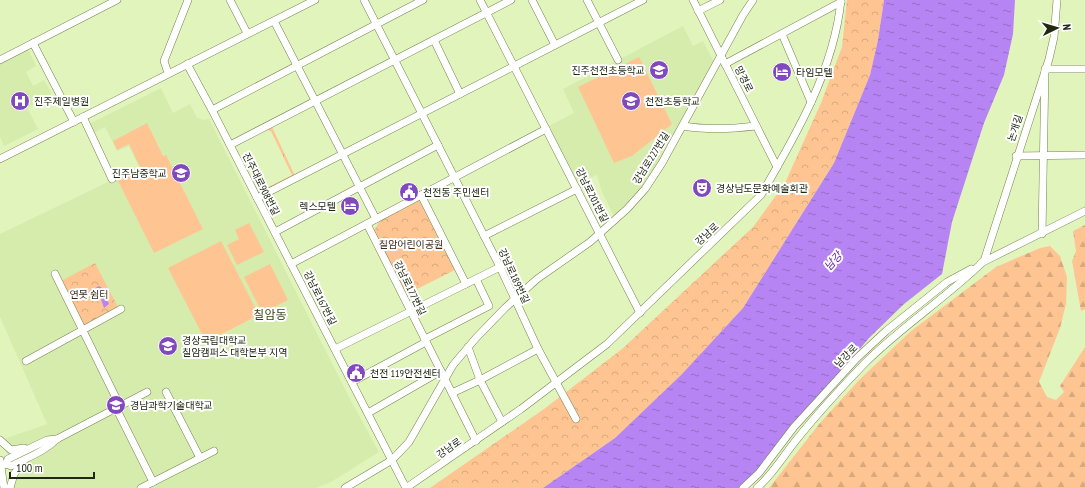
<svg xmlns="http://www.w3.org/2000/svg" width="1085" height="488" font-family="'PT Sans Narrow','Noto Sans KR',sans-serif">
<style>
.built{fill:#d6ecac}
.grass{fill:url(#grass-tufts)}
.forest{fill:url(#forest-firs)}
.park{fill:url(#park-crowns)}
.garden{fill:#fec592}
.water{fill:url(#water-ripples)}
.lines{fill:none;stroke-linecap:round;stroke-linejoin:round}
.minor-casing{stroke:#748451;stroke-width:8}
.minor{stroke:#fff;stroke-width:7}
.labels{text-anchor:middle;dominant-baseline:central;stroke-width:4;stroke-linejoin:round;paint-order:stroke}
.poi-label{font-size:10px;fill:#212812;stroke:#fff;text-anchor:start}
.street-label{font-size:10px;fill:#212812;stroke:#fff}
.park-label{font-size:10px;fill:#3d2b1a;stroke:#fff}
.water-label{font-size:11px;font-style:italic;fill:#6722a3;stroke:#fff}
.quarter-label{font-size:12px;fill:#354410;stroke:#fff}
</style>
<defs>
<pattern id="grass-tufts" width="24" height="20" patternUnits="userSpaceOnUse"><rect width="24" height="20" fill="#fec592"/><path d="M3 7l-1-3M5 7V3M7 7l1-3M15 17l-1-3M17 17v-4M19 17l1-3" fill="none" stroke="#d9a97d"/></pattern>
<pattern id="forest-firs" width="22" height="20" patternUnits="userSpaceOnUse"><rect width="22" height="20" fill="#fec592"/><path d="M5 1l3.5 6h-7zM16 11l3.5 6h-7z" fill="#d9a97d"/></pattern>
<pattern id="park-crowns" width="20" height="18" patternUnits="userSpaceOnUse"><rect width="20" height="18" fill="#fec592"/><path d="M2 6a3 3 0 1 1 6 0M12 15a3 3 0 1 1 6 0" fill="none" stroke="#d9a97d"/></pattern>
<pattern id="water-ripples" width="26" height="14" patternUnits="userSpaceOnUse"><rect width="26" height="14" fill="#b785f3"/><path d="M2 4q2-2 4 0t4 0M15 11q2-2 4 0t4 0" fill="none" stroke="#946dc3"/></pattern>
</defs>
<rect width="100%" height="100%" fill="#e1f4bc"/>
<g class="built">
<path d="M 683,26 L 693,46 L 703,41 L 714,62 L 660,159 L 643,185 L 614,216 L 602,192 L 597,175 L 576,183 L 549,126 L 574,113 L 563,89 Z"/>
<path d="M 28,49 L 36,66 L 26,72 L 33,86 L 44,80 L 52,94 L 27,108 L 38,129 L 4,146 L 0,136 L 0,63 Z"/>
<path d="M 161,88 L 173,113 L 190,104 L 197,118 L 200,118 L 202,120 L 209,119 L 349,397 L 379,452 L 331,482 L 316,488 L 13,488 L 4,439 L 47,424 L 0,317 L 0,234 L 139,167 L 129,146 L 117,151 L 105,127 L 90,135 L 85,126 Z"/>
</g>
<path class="grass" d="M 272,127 L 295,176 L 260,193 L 252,178 L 254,177 L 261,191 L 292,175 L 271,131 L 269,131 L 268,129 Z"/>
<g class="forest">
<path d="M 1085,225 L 1085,309 L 1081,311 L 1072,261 L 1076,251 L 1073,231 Z"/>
<path d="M 1050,246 L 1060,256 L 1067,277 L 1066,304 L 1060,328 L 1039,382 L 1047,397 L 1056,400 L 1064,392 L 1060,386 L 1085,347 L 1085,488 L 769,488 L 820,423 L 859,380 L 911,331 L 996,267 L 1040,248 Z"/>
</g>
<g class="park">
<path d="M 847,0 L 884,0 L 878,40 L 870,75 L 834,163 L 743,308 L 682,374 L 615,438 L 543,488 L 430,488 L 544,409 L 622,349 L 753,227 L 785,183 L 821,103 L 842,47 Z"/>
<path d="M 421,199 L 455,270 L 405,295 L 373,232 L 381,219 Z"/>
<path d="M 95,263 L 118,307 L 84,325 L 61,281 Z"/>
</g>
<g class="garden">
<path d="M 639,57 L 672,124 L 632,156 L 614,163 L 578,87 Z"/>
<path d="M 147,123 L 163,156 L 166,155 L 203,229 L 154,253 L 118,181 L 141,169 L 129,144 L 117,150 L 113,141 Z"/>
<path d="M 249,223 L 264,252 L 237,265 L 227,245 L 239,239 L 235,230 Z"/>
<path d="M 221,241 L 259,315 L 206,342 L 168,268 Z"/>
<path d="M 270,264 L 288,300 L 262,313 L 244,277 Z"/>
</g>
<g class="water">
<path d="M 884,0 L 1015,0 L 1013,34 L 1004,75 L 984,123 L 952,222 L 942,274 L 904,304 L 869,338 L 744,488 L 543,488 L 615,438 L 682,374 L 743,308 L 834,163 L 870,75 L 878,40 Z"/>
<path d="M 99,286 L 102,288 L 109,304 L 104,308 L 100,296 L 91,299 L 88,292 Z"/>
</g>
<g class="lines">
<g class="minor-casing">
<g id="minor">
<path d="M 230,0 L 247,33"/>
<path d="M 364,0 L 500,267 L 538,349 L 576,419"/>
<path d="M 480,0 L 640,313"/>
<path d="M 532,0 L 555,45"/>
<path d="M 587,0 L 618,60"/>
<path d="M 693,0 L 777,167"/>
<path d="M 698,11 L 720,0"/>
<path d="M 274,21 L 376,219"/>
<path d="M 782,34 L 811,102"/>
<path d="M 434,40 L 460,94"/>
<path d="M 33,43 L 74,122"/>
<path d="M 0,60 L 117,0"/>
<path d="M 187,64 L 212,110 L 406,488"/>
<path d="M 725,64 L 841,2"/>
<path d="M 168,73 L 164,61 L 188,0"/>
<path d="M 212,110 L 423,0"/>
<path d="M 83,117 L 112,179"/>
<path d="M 683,126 C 707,130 731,129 756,126"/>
<path d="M 230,145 L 511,0"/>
<path d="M 1016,156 L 1085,155"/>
<path d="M 0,159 L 315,0"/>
<path d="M 421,195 L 466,284"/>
<path d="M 257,198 L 643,0"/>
<path d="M 367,224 L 476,441"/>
<path d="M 275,232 L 438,145"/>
<path d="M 1042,234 L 1045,69 L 1085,69"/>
<path d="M 484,236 L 577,189"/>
<path d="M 981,263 L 1085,211"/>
<path d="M 291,264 L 546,129"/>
<path d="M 55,274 L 120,406"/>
<path d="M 425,339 L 489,306 L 476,279"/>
<path d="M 468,347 L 480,380 L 502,422"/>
<path d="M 335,349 L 500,267"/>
<path d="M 26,361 L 121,309"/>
<path d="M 352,382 L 426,342"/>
<path d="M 166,392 L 200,458"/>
<path d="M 452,393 L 480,380 L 538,349"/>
<path d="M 116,408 L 153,482"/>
<path d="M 368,413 L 441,371"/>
<path d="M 0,440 L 11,450 L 24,448"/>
<path d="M 0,460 L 4,488"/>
<path d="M 6,464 L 8,459 L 47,440 L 57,439"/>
<path d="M 1,466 L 6,464 L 11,466 C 26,458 44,452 57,439 L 147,392"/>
<path d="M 10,488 L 14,474 L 23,463"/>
<path d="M 141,488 L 214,451"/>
<path d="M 345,488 L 392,460 L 409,442 L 453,365 L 476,338 L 505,308 L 537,279 L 590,242 L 627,209 L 645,189 L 662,163 L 743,15 L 753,0"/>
<path d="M 406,488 L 521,409 L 607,344 L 761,195 C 796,135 834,70 841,0"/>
<path d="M 743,488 L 759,473 L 794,427 L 857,358 L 886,331 L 947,282 L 971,269"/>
<path d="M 757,488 C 773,474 784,455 797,439 C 818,413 841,388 864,364 C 901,327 946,298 984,261 L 1049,59 L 1054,37 L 1057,0"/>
</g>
</g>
<use href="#minor" class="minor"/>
</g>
<defs>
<g id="school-disc" transform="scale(1)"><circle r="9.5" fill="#8248be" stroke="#fff"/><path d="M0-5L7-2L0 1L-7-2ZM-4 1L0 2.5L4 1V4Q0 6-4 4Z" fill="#fff"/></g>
<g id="hotel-disc" transform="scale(1)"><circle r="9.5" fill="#8248be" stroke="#fff"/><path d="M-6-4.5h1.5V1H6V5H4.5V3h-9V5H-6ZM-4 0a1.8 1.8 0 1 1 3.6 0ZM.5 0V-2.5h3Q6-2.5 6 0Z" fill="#fff"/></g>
<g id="hospital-disc" transform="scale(1)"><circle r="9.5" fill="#8248be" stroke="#fff"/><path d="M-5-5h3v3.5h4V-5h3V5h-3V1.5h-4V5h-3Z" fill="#fff"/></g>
<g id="theatre-disc" transform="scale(1)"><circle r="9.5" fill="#8248be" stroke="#fff"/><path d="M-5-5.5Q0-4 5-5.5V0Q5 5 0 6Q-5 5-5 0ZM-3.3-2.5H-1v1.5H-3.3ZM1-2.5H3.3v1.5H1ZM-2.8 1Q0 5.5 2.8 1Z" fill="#fff"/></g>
<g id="civic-disc" transform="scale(1)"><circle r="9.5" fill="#8248be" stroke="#fff"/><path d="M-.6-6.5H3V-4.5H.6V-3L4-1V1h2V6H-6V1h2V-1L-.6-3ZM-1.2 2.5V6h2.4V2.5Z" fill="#fff"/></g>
<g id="university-disc" transform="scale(1)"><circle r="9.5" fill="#8248be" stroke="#fff"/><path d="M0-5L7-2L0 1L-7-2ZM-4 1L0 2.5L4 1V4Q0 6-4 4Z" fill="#fff"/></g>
</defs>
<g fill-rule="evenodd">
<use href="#school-disc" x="659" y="70"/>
<use href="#hotel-disc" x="782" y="72"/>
<use href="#hospital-disc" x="20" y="101"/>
<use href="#school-disc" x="631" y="101"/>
<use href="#school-disc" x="181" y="173"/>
<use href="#theatre-disc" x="702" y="188"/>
<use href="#civic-disc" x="409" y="192"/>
<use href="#hotel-disc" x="350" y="206"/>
<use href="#university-disc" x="168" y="346"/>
<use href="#civic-disc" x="356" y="373"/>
<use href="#university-disc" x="116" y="405"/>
</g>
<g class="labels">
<g class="poi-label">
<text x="645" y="70" text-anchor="end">진주천전초등학교</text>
<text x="796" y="72">타임모텔</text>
<text x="34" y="101">진주제일병원</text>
<text x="645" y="101">천전초등학교</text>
<text x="167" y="173" text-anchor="end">진주남중학교</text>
<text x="716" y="188">경상남도문화예술회관</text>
<text x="423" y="192">천전동 주민센터</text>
<text x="336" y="206" text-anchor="end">렉스모텔</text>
<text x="182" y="340">경상국립대학교<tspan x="182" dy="12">칠암캠퍼스 대학본부 지역</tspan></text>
<text x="370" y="373">천전 119안전센터</text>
<text x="130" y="405">경남과학기술대학교</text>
</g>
<g class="street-label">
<text transform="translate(744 79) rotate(63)">망경로</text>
<text transform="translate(1015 128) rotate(-72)">논개길</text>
<text transform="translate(651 158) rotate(-58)">강남로227번길</text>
<text transform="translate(261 184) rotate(63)">진주대로908번길</text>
<text transform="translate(592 195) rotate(63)">강남로201번길</text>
<text transform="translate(707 234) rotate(-43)">강남로</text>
<text transform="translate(514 276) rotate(65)">강남로189번길</text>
<text transform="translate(410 288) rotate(64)">강남로177번길</text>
<text transform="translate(320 298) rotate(63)">강남로167번길</text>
<text transform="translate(846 356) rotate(-46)">남강로</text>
<text transform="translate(449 448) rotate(-35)">강남로</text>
</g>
<g class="park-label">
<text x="411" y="244">칠암어린이공원</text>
<text x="89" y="294">연못 쉼터</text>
</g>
<g class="water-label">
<text transform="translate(833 261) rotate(-48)">남강</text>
</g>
<g class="quarter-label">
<text x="270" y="314">칠암동</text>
</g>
</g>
<g transform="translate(1057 28) rotate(85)" stroke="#ffffff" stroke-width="3" paint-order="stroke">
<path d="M0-3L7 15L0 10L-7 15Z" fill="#212812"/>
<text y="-6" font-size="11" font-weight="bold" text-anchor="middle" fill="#212812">N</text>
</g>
<path d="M10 472v6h84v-6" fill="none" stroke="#212812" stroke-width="2"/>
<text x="16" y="472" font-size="12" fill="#212812" stroke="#ffffff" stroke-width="3" paint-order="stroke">100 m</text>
</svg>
